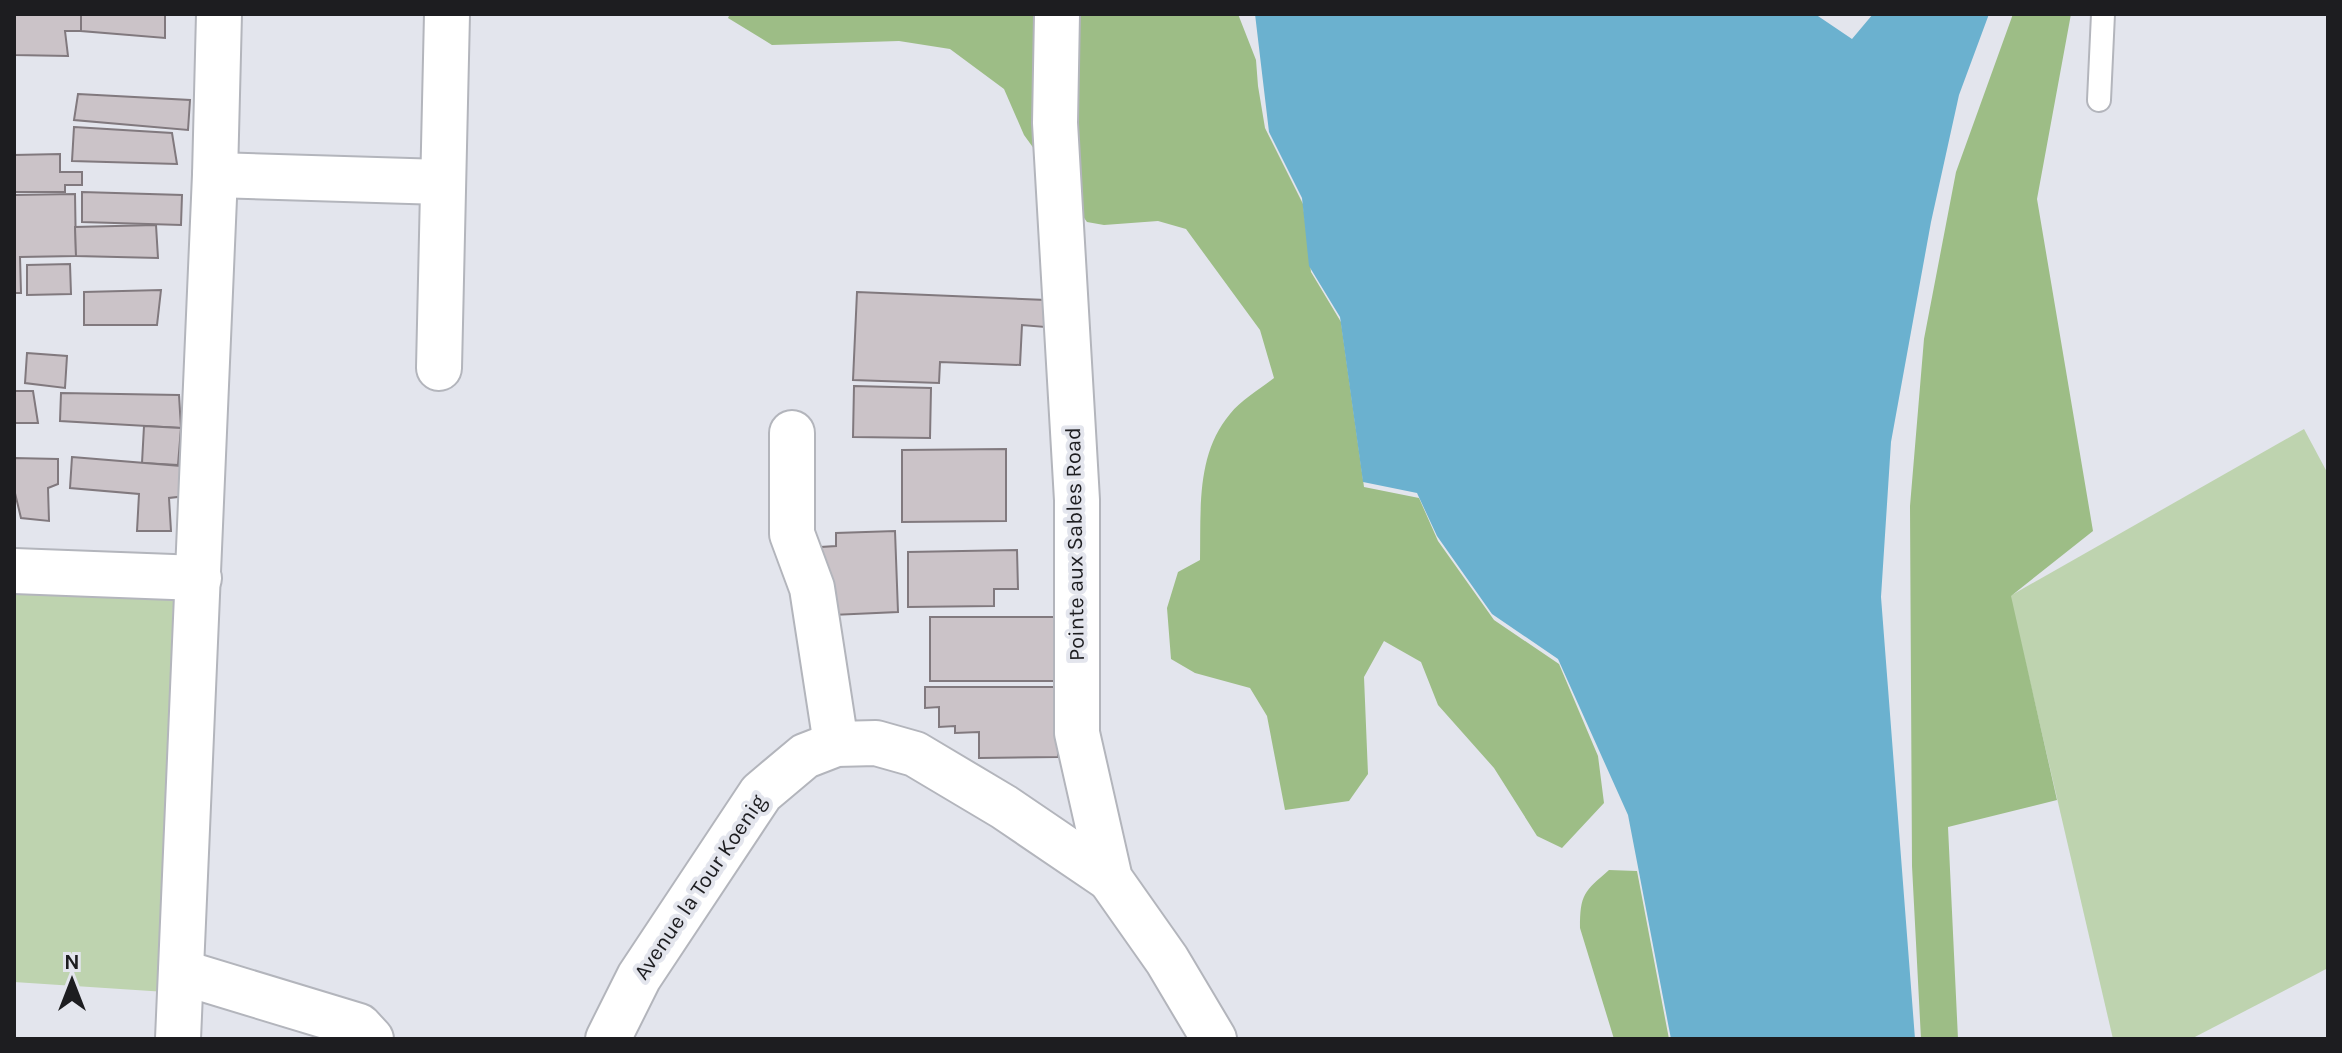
<svg xmlns="http://www.w3.org/2000/svg" width="2342" height="1053" font-family="Karla,sans-serif">
<style>
.green{fill:#bed3af}
.forest{fill:#9dbd86}
.water{fill:#6bb1cf}
.building{fill:#cbc3c8;stroke:#81797e;stroke-width:2}
.lines{fill:none;stroke-linecap:round;stroke-linejoin:round}
.lane-casing{stroke:#b3b5bc;stroke-width:26}
.street-casing{stroke:#b3b5bc;stroke-width:48}
.secondary-casing{stroke:#b3b5bc;stroke-width:48}
.lane{stroke:#fff;stroke-width:22}
.street{stroke:#fff;stroke-width:44}
.secondary{stroke:#fff;stroke-width:44}
.labels{text-anchor:middle;dominant-baseline:central;stroke-width:8;stroke-linejoin:round;paint-order:stroke}
.street-label{font-size:22px;fill:#1d1d20;stroke:#e3e5ed}
</style>
<rect width="100%" height="100%" fill="#e3e5ed"/>
<g class="green">
<path d="M 2304,429 L 2328,474 L 2328,968 L 2191,1039 L 2113,1039 L 2010,596 Z"/>
<path d="M 14,575 L 174,582 L 171,655 L 186,658 L 166,992 L 14,982 Z"/>
</g>
<g class="forest">
<path d="M 730,14 L 1238,14 L 1256,60 L 1258,86 L 1265,128 L 1303,204 L 1311,272 L 1341,322 L 1364,487 L 1419,498 L 1438,541 L 1494,620 L 1559,664 L 1598,756 L 1604,803 L 1562,848 L 1537,836 L 1494,768 L 1438,705 L 1421,662 L 1384,641 L 1364,677 L 1368,774 L 1349,801 L 1285,810 L 1267,716 L 1250,688 L 1195,673 L 1171,659 L 1167,608 L 1178,572 L 1200,560 C 1201,510 1196,454 1230,414 C 1241,400 1260,389 1274,378 L 1260,330 L 1186,229 L 1158,221 L 1104,225 L 1087,222 L 1024,135 L 1004,89 L 950,49 L 899,41 L 772,45 L 728,18 Z"/>
<path d="M 2013,14 L 2071,14 L 2037,199 L 2093,531 L 2011,596 L 2057,800 L 1948,827 L 1958,1039 L 1921,1039 L 1912,866 L 1910,506 L 1924,339 L 1956,172 Z"/>
<path d="M 1609,870 L 1637,871 L 1669,1039 L 1614,1039 L 1580,928 C 1580,894 1584,892 1609,870 Z"/>
</g>
<path class="water" d="M 1255,14 L 1815,14 L 1852,39 L 1873,14 L 1989,14 L 1959,95 L 1931,222 L 1891,442 L 1881,597 L 1915,1039 L 1671,1039 L 1628,815 L 1558,659 L 1492,614 L 1437,536 L 1417,493 L 1363,482 L 1340,317 L 1309,266 L 1302,198 L 1269,132 Z"/>
<g class="building">
<path d="M 14,14 L 81,14 L 81,31 L 65,31 L 68,56 L 14,55 Z"/>
<path d="M 81,14 L 165,14 L 165,38 L 81,31 Z"/>
<path d="M 78,94 L 190,100 L 188,130 L 74,120 Z"/>
<path d="M 74,127 L 172,133 L 177,164 L 72,161 Z"/>
<path d="M 60,154 L 60,172 L 82,172 L 82,185 L 65,185 L 65,192 L 14,192 L 14,155 Z"/>
<path d="M 82,192 L 182,195 L 181,225 L 82,222 Z"/>
<path d="M 75,194 L 76,256 L 20,257 L 21,293 L 14,293 L 14,195 Z"/>
<path d="M 156,225 L 158,258 L 76,256 L 75,227 Z"/>
<path d="M 70,264 L 71,294 L 27,295 L 27,265 Z"/>
<path d="M 161,290 L 157,325 L 84,325 L 84,292 Z"/>
<path d="M 857,292 L 1046,300 L 1045,327 L 1022,325 L 1020,365 L 940,362 L 939,383 L 853,380 Z"/>
<path d="M 27,353 L 67,356 L 65,388 L 25,383 Z"/>
<path d="M 854,386 L 931,388 L 930,438 L 853,437 Z"/>
<path d="M 14,391 L 33,391 L 38,423 L 14,423 Z"/>
<path d="M 61,393 L 179,395 L 181,428 L 60,421 Z"/>
<path d="M 144,426 L 181,428 L 178,465 L 142,463 Z"/>
<path d="M 1006,449 L 1006,521 L 902,522 L 902,450 Z"/>
<path d="M 72,457 L 193,467 L 195,495 L 169,498 L 171,531 L 137,531 L 139,494 L 70,488 Z"/>
<path d="M 14,458 L 58,459 L 58,484 L 48,488 L 49,521 L 21,518 L 14,489 Z"/>
<path d="M 895,531 L 898,612 L 832,615 L 823,584 L 821,547 L 836,546 L 836,533 Z"/>
<path d="M 1017,550 L 1018,589 L 994,589 L 994,606 L 908,607 L 908,552 Z"/>
<rect x="930" y="617" width="127" height="64"/>
<path d="M 925,687 L 1058,687 L 1058,757 L 979,758 L 979,732 L 955,733 L 955,726 L 939,727 L 939,707 L 925,708 Z"/>
</g>
<g class="lines">
<g class="lane-casing">
<path id="lane" d="M 2099,100 L 2103,14"/>
</g>
<g class="street-casing">
<g id="street">
<path d="M 215,175 L 442,182"/>
<path d="M 439,368 L 447,14"/>
<path d="M 792,433 L 792,534 L 812,588 L 836,744"/>
<path d="M 14,571 L 199,578"/>
<path d="M 181,972 L 359,1026 L 371,1039"/>
<path d="M 178,1039 L 215,175 L 219,14"/>
</g>
</g>
<g class="secondary-casing">
<g id="secondary">
<path d="M 1057,14 L 1055,123 L 1077,500 L 1077,733 L 1110,879 L 1167,960 L 1214,1039"/>
<path d="M 608,1039 L 639,977 L 761,793 L 805,756 L 836,744 L 876,743 L 915,754 L 1004,807 L 1110,879"/>
</g>
</g>
<use href="#lane" class="lane"/>
<use href="#street" class="street"/>
<use href="#secondary" class="secondary"/>
</g>
<g class="labels">
<g class="street-label">
<text transform="translate(1075 544) rotate(-91)">Pointe aux Sables Road</text>
<text transform="translate(700 887) rotate(-56)">Avenue la Tour Koenig</text>
</g>
</g>
<rect width="2342" height="1053" fill="none" stroke="#1d1d20" stroke-width="32"/>
<g transform="translate(72 981)" stroke="#e3e5ed" stroke-width="6" paint-order="stroke">
<path d="M0-6L14 30L0 20L-14 30Z" fill="#1d1d20"/>
<text y="-12" font-size="22" font-weight="bold" text-anchor="middle" fill="#1d1d20">N</text>
</g>
</svg>
